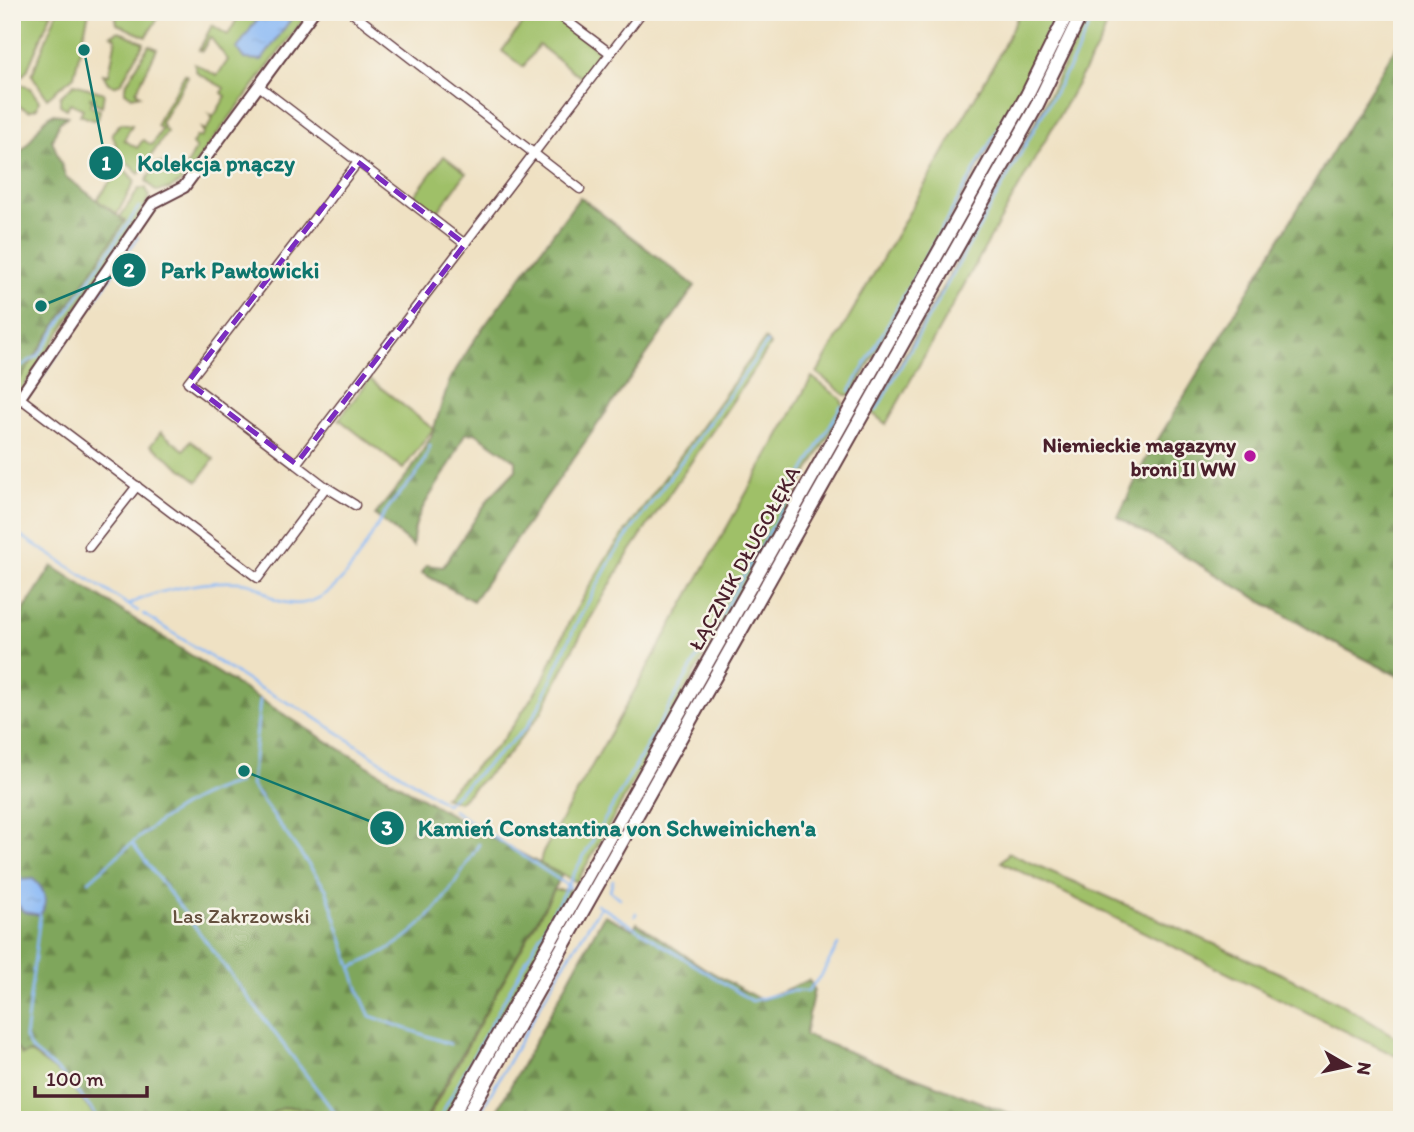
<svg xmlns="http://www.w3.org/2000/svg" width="1414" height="1132" font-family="Itim,sans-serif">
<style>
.green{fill:#9fc068;stroke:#74704a;stroke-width:2}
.forest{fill:url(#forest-firs);stroke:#646244;stroke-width:2}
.water{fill:url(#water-ripples);stroke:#6a6c90;stroke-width:2}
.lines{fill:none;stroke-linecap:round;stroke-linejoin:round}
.stream{stroke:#8bbaf6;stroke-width:2.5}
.street-casing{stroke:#633c42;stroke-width:11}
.secondary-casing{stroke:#633c42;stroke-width:14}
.primary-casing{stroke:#633c42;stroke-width:16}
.street{stroke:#fff;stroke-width:8}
.secondary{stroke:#fff;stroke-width:10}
.primary{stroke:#fff;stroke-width:12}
.marked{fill:none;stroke:#7b2cbf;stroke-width:5;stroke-dasharray:14 9;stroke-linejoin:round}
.poi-dot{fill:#b5179e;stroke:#f7f3e8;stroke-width:2.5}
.labels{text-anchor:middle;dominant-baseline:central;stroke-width:5;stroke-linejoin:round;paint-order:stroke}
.poi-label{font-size:21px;font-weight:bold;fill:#4a1f2b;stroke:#f7f3e8;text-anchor:end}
.street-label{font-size:21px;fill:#4a1f2b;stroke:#f7f3e8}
.park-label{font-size:21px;fill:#644f3d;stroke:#f7f3e8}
.leader{fill:none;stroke:#0f766e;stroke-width:2.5}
.callout-dot{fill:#0f766e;stroke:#f7f3e8;stroke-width:2.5}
.mark-label{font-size:21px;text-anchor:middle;font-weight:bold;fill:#fff}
.callout-label{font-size:23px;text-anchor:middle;font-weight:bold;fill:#0f766e;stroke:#f7f3e8;stroke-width:5;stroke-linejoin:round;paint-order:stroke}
</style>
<defs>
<pattern id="forest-firs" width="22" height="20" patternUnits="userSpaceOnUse" patternTransform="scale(1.75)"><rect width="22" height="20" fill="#7fa65c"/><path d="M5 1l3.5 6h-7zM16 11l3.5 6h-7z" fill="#6a874c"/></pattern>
<pattern id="water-ripples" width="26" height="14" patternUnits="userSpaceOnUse" patternTransform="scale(1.75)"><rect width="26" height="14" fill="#8bbaf6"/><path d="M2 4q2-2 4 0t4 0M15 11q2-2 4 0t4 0" fill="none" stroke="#799fd3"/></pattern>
</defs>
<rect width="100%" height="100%" fill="#f7f3e8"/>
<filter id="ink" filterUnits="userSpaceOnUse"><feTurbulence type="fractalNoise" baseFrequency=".0143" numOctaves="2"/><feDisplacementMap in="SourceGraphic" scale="14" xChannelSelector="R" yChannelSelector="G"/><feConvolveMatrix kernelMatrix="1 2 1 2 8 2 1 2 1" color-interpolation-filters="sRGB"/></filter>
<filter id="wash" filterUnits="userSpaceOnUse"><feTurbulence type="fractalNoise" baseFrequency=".00686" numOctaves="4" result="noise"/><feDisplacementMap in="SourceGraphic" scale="28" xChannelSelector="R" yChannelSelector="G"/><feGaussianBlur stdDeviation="1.57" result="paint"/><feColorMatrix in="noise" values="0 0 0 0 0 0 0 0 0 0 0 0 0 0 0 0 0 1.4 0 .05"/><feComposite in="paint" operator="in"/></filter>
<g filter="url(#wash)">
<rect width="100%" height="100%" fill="#efe1c3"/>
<g class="green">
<path d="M 12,12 L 52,12 L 27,71 L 22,76 L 12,77 Z"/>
<path d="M 57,12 L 89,12 L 74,76 L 47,98 L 32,75 Z"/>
<path d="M 115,12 L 162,12 L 146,37 L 117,24 Z"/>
<path d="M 241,12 L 309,12 L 182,181 L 170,189 L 156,191 L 146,181 L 157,163 L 167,163 L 165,168 L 181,176 L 196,149 L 192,144 L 197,136 L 201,138 L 204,133 L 201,128 L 206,130 L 213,119 L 209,114 L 214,116 L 226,96 L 222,93 L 224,88 L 197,73 L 194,63 L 217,76 L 228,60 L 210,37 L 202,51 L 199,50 L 212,25 L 228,35 Z"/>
<path d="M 531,12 L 548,12 L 598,50 L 599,59 L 583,79 L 539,45 L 523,67 L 502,51 Z"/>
<path d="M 1020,12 L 1061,12 L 1034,67 L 852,395 L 845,395 L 817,373 L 997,59 Z"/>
<path d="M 1090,12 L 1111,12 L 1101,41 L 886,424 L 872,413 L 1040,114 Z"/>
<path d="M 119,31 L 144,43 L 121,83 L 114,86 L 108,83 L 103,74 L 109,75 L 116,38 L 111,35 Z"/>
<path d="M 149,45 L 157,49 L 136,92 L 140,95 L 132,97 L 125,92 L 125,86 Z"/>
<path d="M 185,74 L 188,76 L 161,123 L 167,132 L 139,174 L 120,156 L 112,133 L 121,123 L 132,125 L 124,140 L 137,148 L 143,140 L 152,145 L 162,129 L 157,126 L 158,121 Z"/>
<path d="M 16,82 L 30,88 L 39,101 L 37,108 L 29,111 L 12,103 L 12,83 Z"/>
<path d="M 74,84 L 104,93 L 102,106 L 93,102 L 95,98 L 89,98 L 93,100 L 90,106 L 100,110 L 98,119 L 93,120 L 80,115 L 83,109 L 70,103 L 67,109 L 60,105 L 60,97 Z"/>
<path d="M 444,156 L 466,173 L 436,214 L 414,196 Z"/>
<path d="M 118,171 L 126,171 L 135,181 L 117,214 L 97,200 Z"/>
<path d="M 146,188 L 149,196 L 144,209 L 12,403 L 12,391 L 125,220 L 120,217 L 139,189 Z"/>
<path d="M 765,339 L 770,345 L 764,355 L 627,556 L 575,645 L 541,713 L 505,758 L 459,802 L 444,797 L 499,744 L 515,723 L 542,682 L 570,620 L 605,560 Z"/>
<path d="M 812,377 L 841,399 L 844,408 L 577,882 L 540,864 L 542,854 Z"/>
<path d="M 370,379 L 433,429 L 403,469 L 339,419 Z"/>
<path d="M 161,432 L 184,450 L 190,441 L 214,459 L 198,481 L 151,445 Z"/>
<path d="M 1009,853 L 1284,975 L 1345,1006 L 1402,1041 L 1402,1059 L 1001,862 Z"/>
<path d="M 55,889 L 501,985 L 554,890 L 571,890 L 443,1120 L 427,1120 L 488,1009 L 49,917 Z"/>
<path d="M 12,1043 L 22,1055 L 29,1052 L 62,1075 L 98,1120 L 12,1120 Z"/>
<path d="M 289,1105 L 311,1110 L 313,1120 L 265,1120 L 273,1111 Z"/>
</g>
<g class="forest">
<path d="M 1402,37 L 1402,678 L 1326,639 L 1118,517 L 1145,461 Z"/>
<path d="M 52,114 L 68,116 L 59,123 L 52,140 L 66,177 L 125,221 L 12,391 L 12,156 C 33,147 35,124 52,114 Z"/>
<path d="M 580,197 L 695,286 L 473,601 L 422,573 L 426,565 L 443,567 L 490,497 L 516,470 L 516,461 L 475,433 L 465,434 C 459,445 454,458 447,469 C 432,495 412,515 413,546 L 375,515 L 411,470 L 431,437 L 450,379 L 477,336 Z"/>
<path d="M 52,566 C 219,673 385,784 562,875 L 425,1120 L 313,1120 L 311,1110 C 292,1106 279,1104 265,1120 L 98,1120 L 62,1075 L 30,1052 L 22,1055 L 12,1043 L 12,629 Z"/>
<path d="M 604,915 L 633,929 L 637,923 L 704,968 L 761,1000 L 809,980 L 814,989 L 805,1035 L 1027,1120 L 492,1120 Z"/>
</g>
<g class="water">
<path d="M 262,12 L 296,12 L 262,60 L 244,59 L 237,49 Z"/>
<path d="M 33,879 C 45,889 49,902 40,915 L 24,912 L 15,902 L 14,891 L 20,880 Z"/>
</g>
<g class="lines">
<g class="stream">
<path d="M 12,371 L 38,356 L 139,207"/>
<path d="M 850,391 L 1031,70 L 1058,12"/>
<path d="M 30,394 L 138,237"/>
<path d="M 876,411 L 1076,55 L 1095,12"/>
<path d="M 12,420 L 18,411"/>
<path d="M 12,530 L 138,611"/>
<path d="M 129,605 C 150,590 231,575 254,585 C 262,588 268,597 276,600 C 331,620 360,554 383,516 C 400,487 420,481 430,446"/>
<path d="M 143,614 L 256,686 L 308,713 L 446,804 L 527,727 L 541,703 L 576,624 L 615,553 L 767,343"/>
<path d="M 260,700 L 251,785 L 326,889 L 360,994 L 370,1016 L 450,1044"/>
<path d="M 453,810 L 570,887"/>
<path d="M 132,843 L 340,1120"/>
<path d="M 12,854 L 16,867"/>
<path d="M 19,875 L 20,880"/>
<path d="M 613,880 L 610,891 L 620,898"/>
<path d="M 89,881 C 134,841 178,798 238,783"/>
<path d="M 597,904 L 752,1001 L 789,991 L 808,991 L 822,974 L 838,945"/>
<path d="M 40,915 L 25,1038 L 31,1049 L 63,1075 L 100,1120"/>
<path d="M 635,916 L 636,913"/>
<path d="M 352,967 C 421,939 443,904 479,844"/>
<path d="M 438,1120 L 577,868 L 841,406"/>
<path d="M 476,1120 L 559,972 L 601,906"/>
</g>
</g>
</g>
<g filter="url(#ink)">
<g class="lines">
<g class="street-casing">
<g id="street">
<path d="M 351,12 L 580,189"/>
<path d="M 555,12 L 610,53"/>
<path d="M 259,86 L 465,244"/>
<path d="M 20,398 L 258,578 L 326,487 L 296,464 L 642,12"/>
<path d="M 296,464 L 188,382 L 358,162"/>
<path d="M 326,487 L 355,505"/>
<path d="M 89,547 L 137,486"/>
</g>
</g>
<g class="secondary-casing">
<path id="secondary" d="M 12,409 L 153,203 L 184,187 L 313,12"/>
</g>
<g class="primary-casing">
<g id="primary">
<path d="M 450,1120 L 1027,95 L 1068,12"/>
<path d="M 465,1120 L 1036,107 L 1082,12"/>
</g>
</g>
<use href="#street" class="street"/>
<use href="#secondary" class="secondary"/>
<use href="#primary" class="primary"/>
</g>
</g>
<path class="marked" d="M 358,162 L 465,244 L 296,464 L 188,382 Z"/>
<circle class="poi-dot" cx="1250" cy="456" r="7"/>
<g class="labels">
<g class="poi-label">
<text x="1236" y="444">Niemieckie magazyny<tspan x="1236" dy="24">broni II WW</tspan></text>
</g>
<g class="street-label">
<text transform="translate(744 558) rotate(-61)">ŁĄCZNIK DŁUGOŁĘKA</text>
</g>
<g class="park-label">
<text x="241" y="915">Las Zakrzowski</text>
</g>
</g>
<path class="leader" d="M84 50L106 163M41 306L129 270M244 771L387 828"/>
<g class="callout-dot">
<circle cx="84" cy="50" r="7"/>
<circle cx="41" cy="306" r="7"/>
<circle cx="244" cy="771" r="7"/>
<circle cx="106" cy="163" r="18"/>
<circle cx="129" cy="270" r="18"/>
<circle cx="387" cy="828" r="18"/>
</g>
<g class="mark-label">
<text x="106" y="170">1</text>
<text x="129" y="277">2</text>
<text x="387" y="835">3</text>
</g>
<g class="callout-label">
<text x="216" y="171">Kolekcja pnączy</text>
<text x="240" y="278">Park Pawłowicki</text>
<text x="617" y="836">Kamień Constantina von Schweinichen'a</text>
</g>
<rect width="1414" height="1132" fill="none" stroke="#f7f3e8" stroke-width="42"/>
<g transform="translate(1348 1066) rotate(99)" stroke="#f7f3e8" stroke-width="5" paint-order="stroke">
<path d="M0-5L12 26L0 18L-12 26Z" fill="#4a1f2b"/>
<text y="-10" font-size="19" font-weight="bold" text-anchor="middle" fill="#4a1f2b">N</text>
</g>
<path d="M35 1086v10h112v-10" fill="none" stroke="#4a1f2b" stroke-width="3.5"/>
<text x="46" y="1086" font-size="21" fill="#4a1f2b" stroke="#f7f3e8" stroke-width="5" paint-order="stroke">100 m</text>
</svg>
